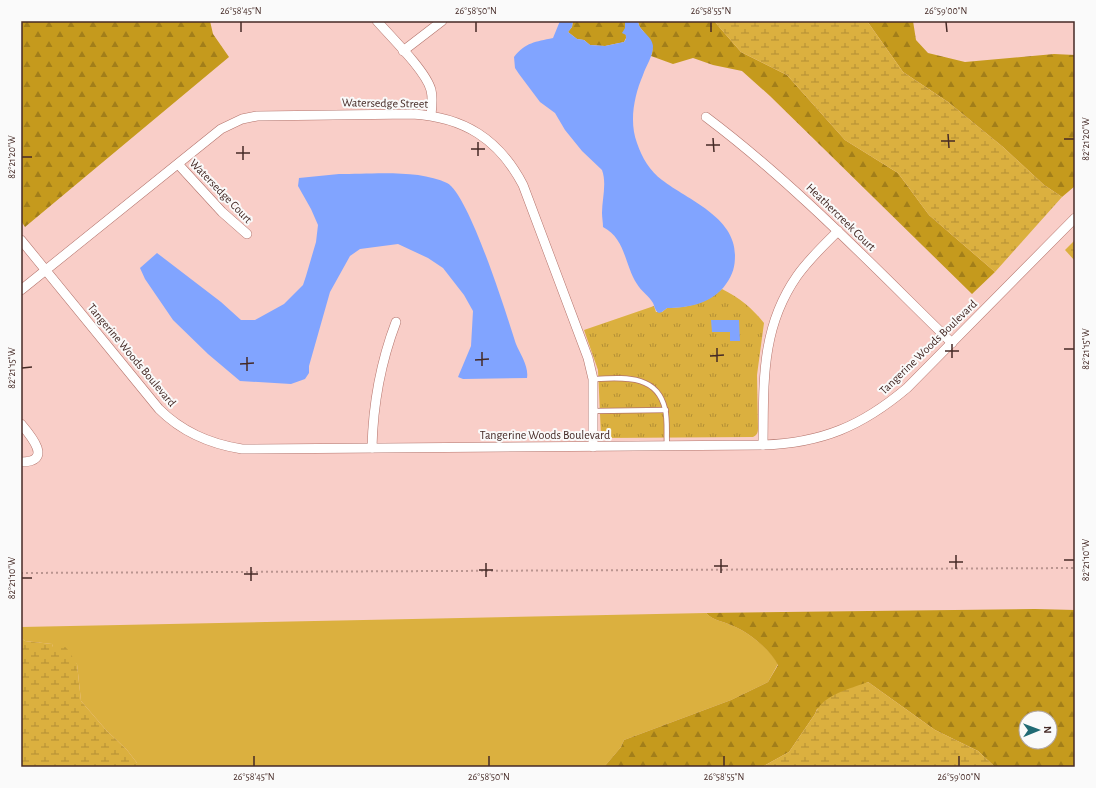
<svg xmlns="http://www.w3.org/2000/svg" width="1096" height="788" font-family="'Alegreya Sans',sans-serif">
<style>
.grass{fill:#dbb03f}
.forest{fill:url(#forest-firs);fill-rule:evenodd}
.wetland{fill:url(#wetland-marsh)}
.park{fill:url(#park-tufts)}
.water{fill:#81a4ff}
.lines{fill:none;stroke-linecap:round;stroke-linejoin:round}
.lane-casing{stroke:#b3736b;stroke-width:6}
.street-casing{stroke:#b3736b;stroke-width:10}
.path{stroke:#ba9590;stroke-width:2;stroke-dasharray:2 3;stroke-linecap:butt}
.lane{stroke:#fff;stroke-width:4.5}
.street{stroke:#fff;stroke-width:9}
.ticks{fill:none;stroke:#452a26;stroke-width:1.5}
.labels{text-anchor:middle;dominant-baseline:central;stroke-width:4;stroke-linejoin:round;paint-order:stroke}
.street-label{font-size:12px;fill:#452a26;stroke:#fafafa}
.neatline{fill:none;stroke:#452a26;stroke-width:1.5}
.ticks-label{font-size:10px;text-anchor:middle;fill:#452a26}
</style>
<defs>
<pattern id="forest-firs" width="22" height="20" patternUnits="userSpaceOnUse"><rect width="22" height="20" fill="#c59a1d"/><path d="M5 1l3.5 6h-7zM16 11l3.5 6h-7z" fill="#a27e19"/></pattern>
<pattern id="wetland-marsh" width="20" height="14" patternUnits="userSpaceOnUse"><rect width="20" height="14" fill="#dbb03f"/><path d="M1 5h8M5 5V1M11 12h8M15 12V8" fill="none" stroke="#b38f35"/></pattern>
<pattern id="park-tufts" width="24" height="20" patternUnits="userSpaceOnUse"><rect width="24" height="20" fill="#dbb03f"/><path d="M3 7l-1-3M5 7V3M7 7l1-3M15 17l-1-3M17 17v-4M19 17l1-3" fill="none" stroke="#b38f35"/></pattern>
</defs>
<rect width="100%" height="100%" fill="#f9cec8"/>
<path class="grass" d="M 706,613 C 714,621 722,621 731,625 C 747,631 770,649 778,664 L 768,682 L 731,700 L 624,740 L 621,747 L 604,767 L 137,767 L 137,763 L 127,750 L 106,730 L 81,701 L 77,664 L 53,647 L 52,644 L 25,641 L 21,638 L 21,627 Z"/>
<g class="forest">
<path d="M 21,21 L 210,21 L 213,34 L 229,57 L 25,227 L 21,221 Z"/>
<path d="M 573,21 L 625,21 L 626,38 L 624,42 L 605,46 L 590,45 L 584,40 L 577,39 L 568,32 L 572,27 Z"/>
<path d="M 638,21 L 714,21 L 741,52 L 787,75 L 845,140 L 898,173 L 929,215 L 995,272 L 972,294 L 770,96 L 742,71 L 713,65 L 693,58 L 673,64 L 651,56 C 656,44 646,35 639,26 Z"/>
<path d="M 867,21 L 913,21 L 916,40 L 928,53 L 965,62 L 1054,54 L 1075,55 L 1075,186 L 1062,197 L 1044,185 L 1003,147 L 948,102 L 903,72 Z"/>
<path d="M 1035,609 L 1075,610 L 1075,767 L 995,767 L 978,751 L 935,730 L 868,682 L 817,709 L 815,714 L 789,752 L 762,767 L 604,767 L 621,747 L 624,740 L 731,700 L 768,682 L 778,665 C 770,649 747,631 731,625 C 722,621 714,621 706,613 ZM 1026,718 L 1050,718 L 1050,742 L 1026,742 Z"/>
</g>
<g class="wetland">
<path d="M 714,21 L 867,21 L 903,72 L 948,102 L 1003,147 L 1044,185 L 1062,197 L 995,272 L 929,215 L 898,173 L 845,140 L 787,75 L 741,52 Z"/>
<path d="M 1075,240 L 1075,261 L 1065,250 Z"/>
<path d="M 21,638 L 25,641 L 52,644 L 53,647 L 66,647 L 77,664 L 81,701 L 106,730 L 127,750 L 137,763 L 137,767 L 21,767 Z"/>
<path d="M 868,682 L 935,730 L 978,751 L 995,767 L 762,767 L 789,752 L 815,714 C 823,694 850,689 868,682 Z"/>
</g>
<path class="park" d="M 722,289 C 740,298 752,308 764,323 L 757,375 L 758,428 C 758,433 757,435 753,437 L 605,438 L 601,436 L 598,370 L 584,330 L 654,306 L 656,312 L 662,312 L 667,308 C 687,308 707,303 722,289 Z"/>
<g class="water">
<path d="M 560,21 L 573,21 L 572,27 L 568,32 L 577,39 L 584,40 L 590,45 L 605,46 L 624,42 L 626,39 L 626,35 L 622,33 L 625,28 L 625,21 L 638,21 C 639,32 652,35 653,46 C 653,56 646,66 643,75 C 634,96 629,122 637,143 C 642,158 650,171 662,180 C 688,200 735,217 735,255 C 735,267 733,274 726,284 C 713,303 689,308 667,308 L 662,312 L 659,313 C 655,311 655,307 653,303 C 649,296 641,291 637,284 C 624,264 626,239 603,227 C 603,222 602,218 602,213 C 602,199 607,184 602,170 L 582,151 L 565,130 L 555,113 L 540,102 L 519,74 L 515,68 L 514,57 C 526,42 535,42 553,38 Z"/>
<path d="M 339,174 C 370,174 419,169 447,183 C 469,194 507,316 516,344 C 520,354 529,366 527,378 L 463,379 L 458,377 L 471,346 L 473,311 L 464,295 L 443,268 L 428,258 L 398,244 L 360,249 L 350,256 L 330,292 L 309,366 L 309,373 L 305,379 L 291,384 L 240,381 L 208,354 L 173,320 L 145,279 L 140,268 L 157,253 L 221,302 L 241,320 L 255,320 L 284,304 L 303,285 L 306,276 L 316,242 L 318,225 L 311,209 L 298,186 L 299,178 Z"/>
<path d="M 711,320 L 739,320 L 740,341 L 730,341 L 730,332 L 712,332 Z"/>
</g>
<g class="lines">
<g class="lane-casing">
<g id="lane">
<path d="M 593,379 C 622,378 657,373 665,409 C 668,420 666,434 667,446"/>
<path d="M 594,411 L 666,410"/>
</g>
</g>
<g class="street-casing">
<g id="street">
<path d="M 377,21 C 391,37 426,71 431,90 C 433,98 432,107 431,115"/>
<path d="M 403,51 L 442,21"/>
<path d="M 706,117 C 795,184 872,265 952,343"/>
<path d="M 178,164 L 222,212 L 247,234"/>
<path d="M 21,240 L 159,409 C 182,432 210,444 242,449 L 763,445 C 822,443 862,426 907,388 L 1075,218"/>
<path d="M 21,290 L 221,129 L 242,119 L 257,116 L 412,114 C 464,117 499,139 523,185 L 588,358 L 593,379 L 593,447"/>
<path d="M 21,424 C 32,437 53,462 21,462"/>
<path d="M 763,445 C 764,384 760,329 797,276 C 809,259 824,245 838,231"/>
<path d="M 372,448 C 373,403 380,364 396,322"/>
</g>
</g>
<path class="path" d="M 21,573 L 1075,568"/>
<use href="#lane" class="lane"/>
<use href="#street" class="street"/>
</g>
<path class="ticks" d="M 241,22 L 241,32M 476,22 L 476,32M 711,22 L 711,32M 946,22 L 947,32M 948,134 L 949,148M 713,138 L 714,152M 1064,139 L 1074,139M 941,141 L 955,141M 478,142 L 478,156M 706,145 L 720,145M 243,146 L 243,160M 471,149 L 485,149M 236,153 L 250,153M 22,157 L 32,157M 952,344 L 952,358M 717,348 L 717,362M 1064,349 L 1074,349M 945,351 L 959,351M 482,352 L 482,366M 710,356 L 724,355M 247,357 L 247,371M 475,360 L 489,359M 240,364 L 254,363M 22,368 L 32,367M 956,555 L 956,569M 721,559 L 721,573M 1064,560 L 1074,560M 949,562 L 963,562M 486,563 L 486,577M 714,566 L 728,566M 251,567 L 251,581M 479,570 L 493,570M 244,574 L 258,574M 22,578 L 32,578M 254,756 L 254,766M 489,756 L 489,766M 724,756 L 724,766M 959,756 L 959,766"/>
<g class="labels">
<g class="street-label">
<text transform="translate(385 103) rotate(1)">Watersedge Street</text>
<text transform="translate(221 191) rotate(46)">Watersedge Court</text>
<text transform="translate(841 217) rotate(44)">Heathercreek Court</text>
<text transform="translate(928 347) rotate(-44)">Tangerine Woods Boulevard</text>
<text transform="translate(132 355) rotate(50)">Tangerine Woods Boulevard</text>
<text x="545" y="435">Tangerine Woods Boulevard</text>
</g>
</g>
<rect width="1096" height="788" fill="none" stroke="#fafafa" stroke-width="44"/>
<g transform="translate(1038 730) rotate(89)"><circle r="19" fill="#fafafa" stroke="#b2a7a5"/>
<path d="M0-3L7 15L0 10L-7 15Z" fill="#206a74"/>
<text y="-6" font-size="11" font-weight="bold" text-anchor="middle" fill="#452a26">N</text>
</g>
<rect x="22" y="22" width="1052" height="744" class="neatline"/>
<g class="ticks-label">
<text x="241" y="14">26°58'45"N</text>
<text x="476" y="14">26°58'50"N</text>
<text x="711" y="14">26°58'55"N</text>
<text x="946" y="14">26°59'00"N</text>
<text transform="translate(1085 139) rotate(-90)" y="4">82°21'20"W</text>
<text transform="translate(11 157) rotate(-90)" y="4">82°21'20"W</text>
<text transform="translate(1085 349) rotate(-90)" y="4">82°21'15"W</text>
<text transform="translate(11 368) rotate(-90)" y="4">82°21'15"W</text>
<text transform="translate(1085 560) rotate(-90)" y="4">82°21'10"W</text>
<text transform="translate(11 578) rotate(-90)" y="4">82°21'10"W</text>
<text x="254" y="780">26°58'45"N</text>
<text x="489" y="780">26°58'50"N</text>
<text x="724" y="780">26°58'55"N</text>
<text x="959" y="780">26°59'00"N</text>
</g>
</svg>
